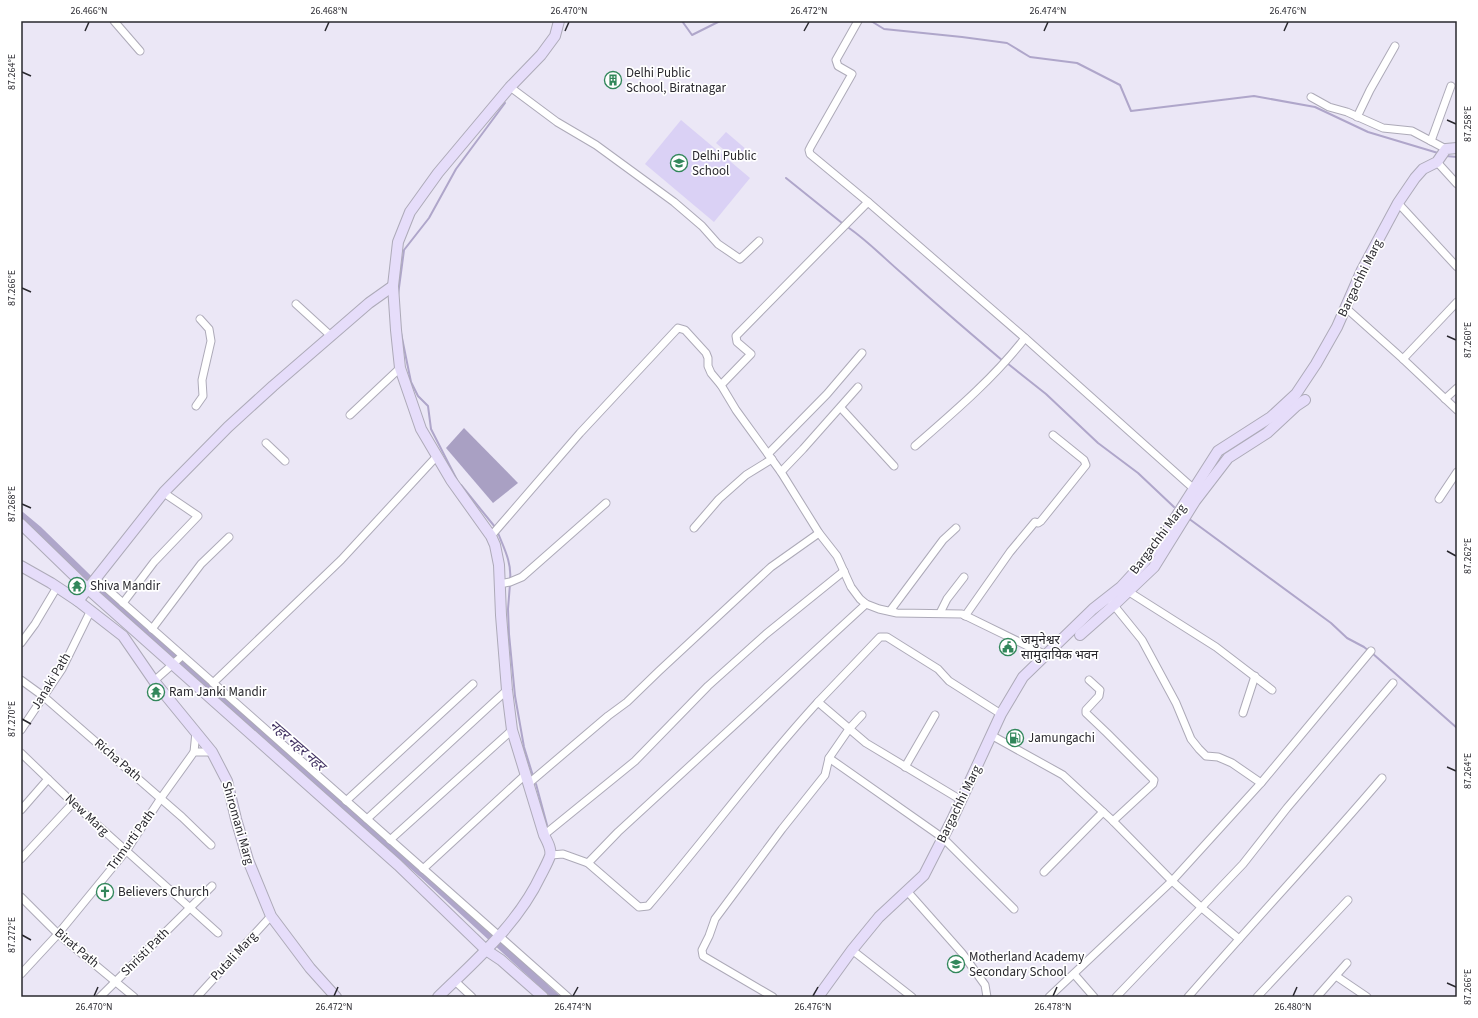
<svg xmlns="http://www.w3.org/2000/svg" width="1478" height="1018" font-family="'Source Sans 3','Noto Sans Devanagari',sans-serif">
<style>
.green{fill:#dad1f5}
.forest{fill:#a9a0c3}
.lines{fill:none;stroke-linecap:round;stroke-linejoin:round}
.stream{stroke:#afa6ca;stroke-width:2}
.canal{stroke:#afa6ca;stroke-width:7}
.street-casing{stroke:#adaab8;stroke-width:9}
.secondary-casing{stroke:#adaab8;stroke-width:12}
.street{stroke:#fff;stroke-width:7}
.secondary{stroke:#e6ddfa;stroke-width:10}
.ticks{fill:none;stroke:#29282e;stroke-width:1.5}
.labels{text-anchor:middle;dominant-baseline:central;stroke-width:3.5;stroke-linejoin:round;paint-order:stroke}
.poi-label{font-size:13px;fill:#29282e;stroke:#fff;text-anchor:start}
.street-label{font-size:13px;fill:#29282e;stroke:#fff}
.water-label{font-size:14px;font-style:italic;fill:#443464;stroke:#fff}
.neatline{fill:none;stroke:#29282e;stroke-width:1.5}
.ticks-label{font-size:10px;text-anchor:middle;fill:#29282e}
</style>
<rect width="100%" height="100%" fill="#ebe7f6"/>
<g class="green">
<path d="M 681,120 L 750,178 L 714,222 L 645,164 Z"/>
<path d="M 726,132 L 747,150 L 737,161 L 716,143 Z"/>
</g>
<path class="forest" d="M 464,428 L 518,483 L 493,503 L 446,448 Z"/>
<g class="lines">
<g class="stream">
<path d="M 682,21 L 692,35 L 720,21"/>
<path d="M 871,21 L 884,29 L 962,37 L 1007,43 L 1030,57 L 1077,63 L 1120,85 L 1131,111 L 1254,96 L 1315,107 L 1368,132 L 1438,153"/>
<path d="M 1446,156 L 1457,157"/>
<path d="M 786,178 L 842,223"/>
<path d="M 849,228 C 869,242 886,260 905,276 C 937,305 970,333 1003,361"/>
<path d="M 398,295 L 404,250 L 429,218 L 456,169 L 505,103"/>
<path d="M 401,333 L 411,382 L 418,396 L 428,406 L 431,429 L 457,480"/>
<path d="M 1007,363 L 1046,394 L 1098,443 L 1138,473 L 1174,507"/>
<path d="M 461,485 L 495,527"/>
<path d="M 1188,518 L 1331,623 L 1347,638 L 1364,647 L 1369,651"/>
<path d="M 498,533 C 504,548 512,563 510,580"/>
<path d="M 510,584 L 508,609 L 509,634 L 515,696 L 524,747 L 533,776"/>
<path d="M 1372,653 L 1457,728"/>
<path d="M 536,784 L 547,825"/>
</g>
<path class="canal" d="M 21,515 L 39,530 L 118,607 L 272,743 L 422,874 L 556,997"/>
<g class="street-casing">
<g id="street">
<path d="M 114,21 L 140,51"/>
<path d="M 858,21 L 836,60 L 838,66 L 852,74 L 811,146 L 809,150 L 810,154 L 868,202 L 1025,338 L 1194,489"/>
<path d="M 510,87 L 557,122 L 596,145 L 674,202 L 702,226 L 718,244 L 740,259 L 759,241"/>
<path d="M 1311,97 L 1329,107 L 1347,112 L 1383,128 L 1412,131 L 1446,149"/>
<path d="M 1357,117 L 1370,90 L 1395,46"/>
<path d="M 1431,141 L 1451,86"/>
<path d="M 1437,162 L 1457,184"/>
<path d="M 868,202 L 736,336 L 737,342 L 751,354 L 721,385 L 736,410 L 781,472 L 819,533 L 837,556 L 851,587 L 860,599 L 866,604 L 879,609 L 897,613 L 962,614 L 1046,655"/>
<path d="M 1398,203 L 1457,267"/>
<path d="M 296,304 L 331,336"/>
<path d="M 1346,308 L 1403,359 L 1457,410"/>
<path d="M 1403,359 L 1457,302"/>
<path d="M 1445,399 L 1457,388"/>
<path d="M 196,406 L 203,396 L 202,380 L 211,341 L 209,329 L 200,319"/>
<path d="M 841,408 L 894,466"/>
<path d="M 350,415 L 400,368"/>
<path d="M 266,443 L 285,461"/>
<path d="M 915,446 C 954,412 993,379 1025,338"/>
<path d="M 768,454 L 827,394 L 862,353"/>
<path d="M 781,472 L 803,449 L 858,387"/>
<path d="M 1439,499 L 1457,472"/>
<path d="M 694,528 L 719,499 L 746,475 L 772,459"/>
<path d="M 491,536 L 580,433 L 678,328 L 685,330 L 706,353 L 708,358 L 708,366 L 711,373 L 721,385"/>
<path d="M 96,579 L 568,997"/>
<path d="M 500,584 L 510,582 L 522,577 L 606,503"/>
<path d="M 1126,590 L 1216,647 L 1272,690"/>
<path d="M 123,603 L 154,562 L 198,516 L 164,493"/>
<path d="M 1112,603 L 1142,640 L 1176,703 L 1191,739 L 1199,749 L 1206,756 L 1218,757 L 1232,763 L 1261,783"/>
<path d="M 890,611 L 943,540 L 956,528"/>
<path d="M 940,613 L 947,599 L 964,577"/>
<path d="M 965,616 L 1010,552 L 1035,522 L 1038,523 L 1041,521 L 1086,465 L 1084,460 L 1053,435"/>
<path d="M 152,629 L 201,564 L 229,537"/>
<path d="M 21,643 L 35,624 L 57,587"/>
<path d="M 21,680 L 43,696 L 182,817 L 211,845"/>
<path d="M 1089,680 L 1100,690 L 1099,696 L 1086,710 L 1086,713 L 1107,733 L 1154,780 L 1153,784 L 1113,821"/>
<path d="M 154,681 L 182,656"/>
<path d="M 213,683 L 341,560 L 437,456"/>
<path d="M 818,702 L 880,637 L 887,637 L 930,664 L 938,669 L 949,681 L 1001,714"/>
<path d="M 1243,713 L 1255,676"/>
<path d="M 21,730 L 62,669 L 91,610"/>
<path d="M 991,735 L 1063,775 L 1113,821 L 1172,881 L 1202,908 L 1239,939"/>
<path d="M 194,752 L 196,732"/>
<path d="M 21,753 L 73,803 L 218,933"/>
<path d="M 829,758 L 943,838 L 1014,909"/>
<path d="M 905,767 L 935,715"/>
<path d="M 528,784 L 608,716 L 627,702 L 659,671 L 771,567 L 819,533"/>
<path d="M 346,801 L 473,684"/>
<path d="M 21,810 L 48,779"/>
<path d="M 367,819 L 507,690"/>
<path d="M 544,835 L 635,761 L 708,686 L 766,634 L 844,571"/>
<path d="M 390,840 L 512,730"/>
<path d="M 551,855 L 563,854 L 588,863 L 618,832 L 866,604"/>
<path d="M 21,859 L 73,803"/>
<path d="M 588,863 L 639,907 L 648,906 C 706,839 758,767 818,702 L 866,743 L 961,800"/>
<path d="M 423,869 L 525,775"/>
<path d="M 1044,872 L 1103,812"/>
<path d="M 907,891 L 962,953 L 985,985 L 987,997"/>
<path d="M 21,897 L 58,934 L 134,997"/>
<path d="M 852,950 L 912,997"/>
<path d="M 21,974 L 58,934 L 126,851 L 161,798 L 194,752 L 212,752"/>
<path d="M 1074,974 L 1094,997"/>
<path d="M 1336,976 L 1367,997"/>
<path d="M 455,981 L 472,997"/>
<path d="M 100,997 L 212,886"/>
<path d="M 197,997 L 271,916"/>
<path d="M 773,997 L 703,956 L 702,950 L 709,936 L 715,919 L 782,829 L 825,775 L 829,758 L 849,729 L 862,715"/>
<path d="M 1049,997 L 1172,881 L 1261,783 L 1371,651"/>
<path d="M 1116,997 L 1243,864 L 1287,808 L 1393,683"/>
<path d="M 1188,997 C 1252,923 1319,852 1382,778"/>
<path d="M 1257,997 L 1348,900"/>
<path d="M 1317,997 L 1347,963"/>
</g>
</g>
<g class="secondary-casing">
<g id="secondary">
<path d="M 21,524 L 88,589 L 398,865 L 486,950 L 501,960 L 543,997"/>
<path d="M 21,566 L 51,583 L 78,601 L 123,636 L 154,681 L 212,752 L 227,781 L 236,819 L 248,860 L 271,916 L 310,968 L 336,997"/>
<path d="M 78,601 L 164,492 L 228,427 L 273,386 L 369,303 L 393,286"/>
<path d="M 1080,635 L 1114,605 L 1154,567 L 1195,501 L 1228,458 L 1267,433 L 1296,406 L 1305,400"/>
<path d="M 438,997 C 476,960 518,924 541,875 C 544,869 548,862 550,856 C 552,849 547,841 544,835 L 512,730 L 507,690 L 501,615 L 499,565 L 495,545 L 491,536 L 451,480 L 421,429 L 400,368 L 396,330 L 393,286 L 398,242 L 410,212 L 438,173 L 510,87 L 541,55 L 555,36 L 559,21"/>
<path d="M 818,997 L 852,950 L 879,917 L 924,875 L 952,820 L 1001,714 L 1023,677 L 1093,609 L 1121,587 L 1145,561 L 1165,534 L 1218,451 L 1271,417 L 1296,394 L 1316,364 L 1337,327 L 1362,270 L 1398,203 L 1415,178 L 1423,169 L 1437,162 L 1446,149 L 1457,148"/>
</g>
</g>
<use href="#street" class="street"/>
<use href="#secondary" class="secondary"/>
</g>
<path class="ticks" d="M 85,31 L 89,22M 325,31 L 329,22M 565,31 L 569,22M 804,31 L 809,22M 1044,31 L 1048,22M 1284,31 L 1288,22M 22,72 L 31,76M 1447,120 L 1456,124M 22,288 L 31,292M 1447,336 L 1456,340M 22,504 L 31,508M 1447,551 L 1456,556M 22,719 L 31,724M 1447,767 L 1456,771M 22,935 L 31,940M 1447,983 L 1456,987M 94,996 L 98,987M 334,996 L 338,987M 573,996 L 578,987M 813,996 L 818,987M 1053,996 L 1057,987M 1293,996 L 1297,987"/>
<defs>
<g id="building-ring" transform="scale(0.9)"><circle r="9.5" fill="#fff" stroke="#32875b" stroke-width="1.5"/><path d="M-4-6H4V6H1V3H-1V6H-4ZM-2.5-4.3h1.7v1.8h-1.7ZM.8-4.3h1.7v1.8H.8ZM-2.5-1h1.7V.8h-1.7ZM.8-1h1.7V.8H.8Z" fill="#32875b"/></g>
<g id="school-ring" transform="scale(0.9)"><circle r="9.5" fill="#fff" stroke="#32875b" stroke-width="1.5"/><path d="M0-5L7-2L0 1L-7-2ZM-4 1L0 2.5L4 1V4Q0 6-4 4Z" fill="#32875b"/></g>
<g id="temple-ring" transform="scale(0.9)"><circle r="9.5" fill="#fff" stroke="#32875b" stroke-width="1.5"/><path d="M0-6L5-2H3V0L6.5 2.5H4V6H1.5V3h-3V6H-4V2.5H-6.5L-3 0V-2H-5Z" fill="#32875b"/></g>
<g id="civic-ring" transform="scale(0.9)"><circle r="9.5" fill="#fff" stroke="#32875b" stroke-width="1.5"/><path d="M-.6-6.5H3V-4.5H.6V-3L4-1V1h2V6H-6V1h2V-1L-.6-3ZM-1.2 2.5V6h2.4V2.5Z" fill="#32875b"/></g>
<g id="fuel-ring" transform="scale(0.9)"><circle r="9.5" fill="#fff" stroke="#32875b" stroke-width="1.5"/><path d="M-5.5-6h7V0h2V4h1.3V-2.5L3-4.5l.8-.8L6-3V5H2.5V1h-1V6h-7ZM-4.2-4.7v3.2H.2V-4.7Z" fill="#32875b"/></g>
<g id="church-ring" transform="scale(0.9)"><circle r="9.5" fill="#fff" stroke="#32875b" stroke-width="1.5"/><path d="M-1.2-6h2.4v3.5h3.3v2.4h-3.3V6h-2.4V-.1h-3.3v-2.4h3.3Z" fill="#32875b"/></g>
</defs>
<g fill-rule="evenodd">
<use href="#building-ring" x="613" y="80"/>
<use href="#school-ring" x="679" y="163"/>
<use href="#temple-ring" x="77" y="586"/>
<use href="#civic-ring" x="1008" y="647"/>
<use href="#temple-ring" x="156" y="692"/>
<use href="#fuel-ring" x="1015" y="738"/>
<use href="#church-ring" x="105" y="892"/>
<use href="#school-ring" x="956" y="964"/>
</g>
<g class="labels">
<g class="poi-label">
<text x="626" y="73">Delhi Public<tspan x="626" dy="15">School, Biratnagar</tspan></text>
<text x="692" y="156">Delhi Public<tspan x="692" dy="15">School</tspan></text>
<text x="90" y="586">Shiva Mandir</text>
<text x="1021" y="640">जमुनेश्वर<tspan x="1021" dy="15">सामुदायिक भवन</tspan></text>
<text x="169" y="692">Ram Janki Mandir</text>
<text x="1028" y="738">Jamungachi</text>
<text x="118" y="892">Believers Church</text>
<text x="969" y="957">Motherland Academy<tspan x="969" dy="15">Secondary School</tspan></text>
</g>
<g class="street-label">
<text transform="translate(1360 278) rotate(-64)">Bargachhi Marg</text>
<text transform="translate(1158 539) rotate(-53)">Bargachhi Marg</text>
<text transform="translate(51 681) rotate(-59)">Janaki Path</text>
<text transform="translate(118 760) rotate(41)">Richa Path</text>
<text transform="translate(959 804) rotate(-64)">Bargachhi Marg</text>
<text transform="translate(87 815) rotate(43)">New Marg</text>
<text transform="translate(238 823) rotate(74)">Shiromani Marg</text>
<text transform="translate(131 840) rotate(-54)">Trimurti Path</text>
<text transform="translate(77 948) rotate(40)">Birat Path</text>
<text transform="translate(145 952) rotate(-45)">Shristi Path</text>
<text transform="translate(234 956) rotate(-47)">Putali Marg</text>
</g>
<g class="water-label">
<text transform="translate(297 746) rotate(41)">नहर नहर नहर</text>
</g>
</g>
<rect width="1478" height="1018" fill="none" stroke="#ffffff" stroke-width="44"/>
<rect x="22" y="22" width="1434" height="974" class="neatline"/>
<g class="ticks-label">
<text x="89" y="14">26.466°N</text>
<text x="329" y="14">26.468°N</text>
<text x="569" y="14">26.470°N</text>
<text x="809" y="14">26.472°N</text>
<text x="1048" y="14">26.474°N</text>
<text x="1288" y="14">26.476°N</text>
<text transform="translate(11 72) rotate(-90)" y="4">87.264°E</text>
<text transform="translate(1467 124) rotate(-90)" y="4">87.258°E</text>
<text transform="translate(11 288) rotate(-90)" y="4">87.266°E</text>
<text transform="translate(1467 340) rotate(-90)" y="4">87.260°E</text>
<text transform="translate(11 504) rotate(-90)" y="4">87.268°E</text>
<text transform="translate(1467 556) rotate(-90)" y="4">87.262°E</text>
<text transform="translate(11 719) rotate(-90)" y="4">87.270°E</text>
<text transform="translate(1467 771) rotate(-90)" y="4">87.264°E</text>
<text transform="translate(11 935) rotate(-90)" y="4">87.272°E</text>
<text transform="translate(1467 987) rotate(-90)" y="4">87.266°E</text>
<text x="94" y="1010">26.470°N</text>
<text x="334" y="1010">26.472°N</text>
<text x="573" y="1010">26.474°N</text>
<text x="813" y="1010">26.476°N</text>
<text x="1053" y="1010">26.478°N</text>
<text x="1293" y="1010">26.480°N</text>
</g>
</svg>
